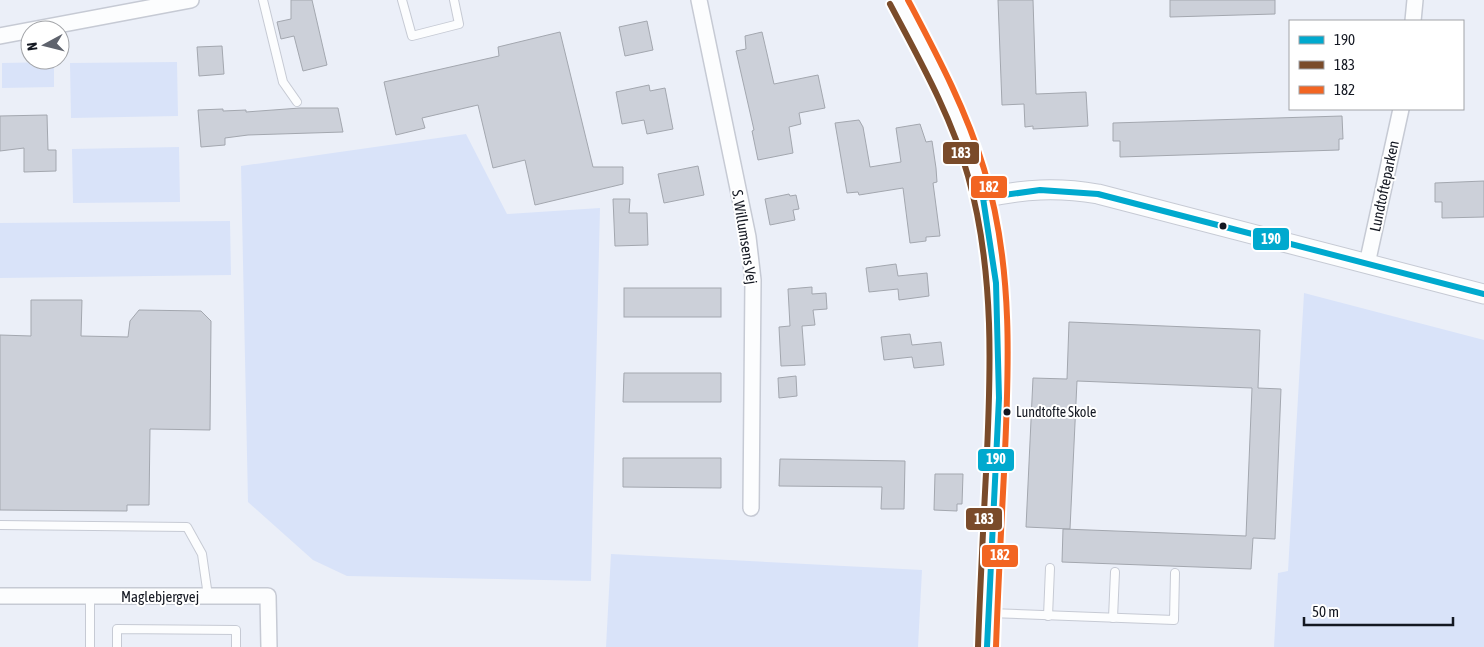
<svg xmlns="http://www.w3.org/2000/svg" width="1484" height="647" font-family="'Asap Condensed',sans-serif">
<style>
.green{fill:#d9e3f9}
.building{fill:#ccd0d9;stroke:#a3a7af}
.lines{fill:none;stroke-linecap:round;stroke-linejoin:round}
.service-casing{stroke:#c6cad4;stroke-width:10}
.minor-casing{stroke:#c6cad4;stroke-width:18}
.tertiary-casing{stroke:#c6cad4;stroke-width:21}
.service{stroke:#fcfdfe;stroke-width:8}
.minor{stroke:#fcfdfe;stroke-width:15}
.tertiary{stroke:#fcfdfe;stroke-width:19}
.bus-1-casing{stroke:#fff;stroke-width:10}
.bus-2-casing{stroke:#fff;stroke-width:10}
.bus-3-casing{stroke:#fff;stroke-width:10}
.bus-1{stroke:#00a9ce;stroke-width:6}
.bus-2{stroke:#7a4b2a;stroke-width:6}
.bus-3{stroke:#f26522;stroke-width:6}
.bus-dot{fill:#141822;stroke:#fff;stroke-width:2}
.labels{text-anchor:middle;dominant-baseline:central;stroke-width:4;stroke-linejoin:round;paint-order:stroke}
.bus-label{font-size:14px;fill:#141822;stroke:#fff;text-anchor:start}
.street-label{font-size:15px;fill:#141822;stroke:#fff}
.line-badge{stroke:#fff;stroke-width:2}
.badge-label{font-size:14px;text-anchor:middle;font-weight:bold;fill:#fff}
</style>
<rect width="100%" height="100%" fill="#ebeff8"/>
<g class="green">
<path d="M 54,62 L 54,87 L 2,88 L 2,63 Z"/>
<path d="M 177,62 L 178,116 L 71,118 L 70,63 Z"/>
<path d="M 466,134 L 507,214 L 600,208 L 591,581 L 347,576 L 313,560 L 248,502 L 241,166 Z"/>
<path d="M 179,147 L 180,202 L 73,203 L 72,149 Z"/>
<path d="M 230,221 L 231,275 L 0,278 L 0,223 Z"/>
<path d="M 1304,293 L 1484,340 L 1484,647 L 1274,647 L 1278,573 L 1288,571 Z"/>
<path d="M 611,554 L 922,570 L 918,647 L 606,647 Z"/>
</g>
<g class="building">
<path d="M 291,0 L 312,0 L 327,65 L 303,71 L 294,36 L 281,39 L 277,22 L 291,19 Z"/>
<path d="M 998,0 L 1033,0 L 1036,94 L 1086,92 L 1088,126 L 1033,129 L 1033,126 L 1025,127 L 1024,104 L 1002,105 Z"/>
<path d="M 1170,0 L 1275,0 L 1275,14 L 1170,17 Z"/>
<path d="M 647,21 L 653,50 L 625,56 L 619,27 Z"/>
<path d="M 560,32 L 593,167 L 623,167 L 623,184 L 535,205 L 525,160 L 493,168 L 478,105 L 422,118 L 425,128 L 396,135 L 384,82 L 499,56 L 498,47 Z"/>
<path d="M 762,32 L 774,84 L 818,75 L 825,108 L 799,113 L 801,124 L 789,127 L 793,153 L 758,160 L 752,131 L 754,130 L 736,51 L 746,49 L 745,36 Z"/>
<path d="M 222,46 L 224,74 L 199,76 L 197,47 Z"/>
<path d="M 649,85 L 650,91 L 665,88 L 673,129 L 647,134 L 644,120 L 622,124 L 616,92 Z"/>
<path d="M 300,108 L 338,108 L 343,132 L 248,135 L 225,138 L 225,145 L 201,147 L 198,110 L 223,109 L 223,111 L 246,110 L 246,112 Z"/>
<path d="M 47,115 L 48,150 L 56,150 L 56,171 L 24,172 L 24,148 L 0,151 L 0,116 Z"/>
<path d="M 1342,116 L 1343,139 L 1339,139 L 1339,150 L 1120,157 L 1120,141 L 1113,141 L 1113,123 Z"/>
<path d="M 859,120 L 863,127 L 870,167 L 901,162 L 896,128 L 920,124 L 926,142 L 932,141 L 936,168 L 937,182 L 933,183 L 940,236 L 926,237 L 926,241 L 910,243 L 903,188 L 859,195 L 858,192 L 847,193 L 835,123 Z"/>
<path d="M 698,166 L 704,195 L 664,203 L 658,174 Z"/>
<path d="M 1484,181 L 1484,217 L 1442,218 L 1442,202 L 1435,202 L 1435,183 Z"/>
<path d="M 789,194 L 790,196 L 796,195 L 799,209 L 793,210 L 795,220 L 770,225 L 765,199 Z"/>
<path d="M 613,199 L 630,199 L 629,213 L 647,213 L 648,245 L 615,246 Z"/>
<path d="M 896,264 L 898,276 L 927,273 L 929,296 L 899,300 L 898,289 L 869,292 L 866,268 Z"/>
<path d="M 812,287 L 812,294 L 826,293 L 827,309 L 813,310 L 815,325 L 802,326 L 805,365 L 781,366 L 779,327 L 790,326 L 788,289 Z"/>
<rect x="624" y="288" width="97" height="29"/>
<path d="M 31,300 L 82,300 L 81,336 L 128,337 L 130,321 L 139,310 L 201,311 L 211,321 L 210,430 L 150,429 L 149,505 L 127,505 L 127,511 L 0,510 L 0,335 L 31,336 Z"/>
<path d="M 1069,322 L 1260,330 L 1258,388 L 1281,389 L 1275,539 L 1253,538 L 1251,569 L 1062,562 L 1063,529 L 1246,536 L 1252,388 L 1077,381 L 1070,529 L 1026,527 L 1033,378 L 1067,379 Z"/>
<path d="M 910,334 L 912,345 L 941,342 L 944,365 L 914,368 L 912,357 L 884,360 L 881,337 Z"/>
<path d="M 624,373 L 721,373 L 721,402 L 623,402 Z"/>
<path d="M 796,376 L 797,396 L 779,398 L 778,378 Z"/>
<path d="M 623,458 L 721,458 L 721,488 L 623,487 Z"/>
<path d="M 780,459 L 905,461 L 904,509 L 881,509 L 882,487 L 779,486 Z"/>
<path d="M 935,474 L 963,474 L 962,504 L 957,504 L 957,511 L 934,510 Z"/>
</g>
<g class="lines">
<g class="service-casing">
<g id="service">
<path d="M 263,0 L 283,82 L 297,102"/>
<path d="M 402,0 L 412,36 L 459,24 L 454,0"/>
<path d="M 0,525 L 187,527 L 202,554 L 208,596"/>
<path d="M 90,596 L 90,647"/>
<path d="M 989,613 L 1174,620 L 1175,573"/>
<path d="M 1048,616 L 1050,568"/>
<path d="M 1113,618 L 1115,572"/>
<path d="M 117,647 L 117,629 L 236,630 L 236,647"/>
</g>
</g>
<g class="minor-casing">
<g id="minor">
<path d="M 699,0 L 748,237 L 753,280 L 751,508"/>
<path d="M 1413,21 L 1415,0"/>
<path d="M 0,36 L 191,0"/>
<path d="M 1367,264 L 1401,109"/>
<path d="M 0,596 L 268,596 L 269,647"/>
</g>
</g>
<g class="tertiary-casing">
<g id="tertiary">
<path d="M 898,0 C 931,63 967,127 983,198 C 1004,293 999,392 994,488 C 991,541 989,594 987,647"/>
<path d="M 983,198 C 1024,189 1057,187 1098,194 L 1484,294"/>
</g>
</g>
<use href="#service" class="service"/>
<use href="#minor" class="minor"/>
<use href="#tertiary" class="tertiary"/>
<g class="bus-1-casing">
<g id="bus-1">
<path d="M 983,198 L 1040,190 L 1098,194 L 1484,294"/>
<path d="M 983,198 L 996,283 L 999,398 L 987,647"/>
</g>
</g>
<g class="bus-2-casing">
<path id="bus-2" d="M 890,4 C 919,59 951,115 968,176 C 995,272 991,374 986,473 C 983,531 980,589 978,647"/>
</g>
<g class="bus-3-casing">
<path id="bus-3" d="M 908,0 C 937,55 966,109 984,169 C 1014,266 1009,372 1004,473 C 1001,531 998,589 996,647"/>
</g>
<use href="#bus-1" class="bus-1"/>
<use href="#bus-2" class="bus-2"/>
<use href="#bus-3" class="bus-3"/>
</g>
<g class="bus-dot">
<circle cx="1223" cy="226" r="4.5"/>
<circle cx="1007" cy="412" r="4.5"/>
</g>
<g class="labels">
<g class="bus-label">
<text x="1016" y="412">Lundtofte Skole</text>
</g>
<g class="street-label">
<text transform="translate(1384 186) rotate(-78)">Lundtofteparken</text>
<text transform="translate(745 237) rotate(81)">S. Willumsens Vej</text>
<text x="160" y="596">Maglebjergvej</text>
</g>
</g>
<g class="line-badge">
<rect x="942" y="141" width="38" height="24" rx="5" fill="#7a4b2a"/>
<rect x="970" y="175" width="38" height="24" rx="5" fill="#f26522"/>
<rect x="1252" y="227" width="38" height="24" rx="5" fill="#00a9ce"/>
<rect x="977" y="448" width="38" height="24" rx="5" fill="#00a9ce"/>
<rect x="965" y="507" width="38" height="24" rx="5" fill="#7a4b2a"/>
<rect x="981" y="544" width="38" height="24" rx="5" fill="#f26522"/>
</g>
<g class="badge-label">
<text x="961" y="158">183</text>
<text x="989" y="192">182</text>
<text x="1271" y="244">190</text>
<text x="996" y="464">190</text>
<text x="984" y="524">183</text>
<text x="1000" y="560">182</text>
</g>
<rect x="1289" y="20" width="175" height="90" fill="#ffffff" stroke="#a1a3a7"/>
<rect x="1299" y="36" width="25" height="8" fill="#00a9ce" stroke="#a1a3a7"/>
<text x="1334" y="45" font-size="15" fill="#141822">190</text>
<rect x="1299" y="61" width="25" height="8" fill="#7a4b2a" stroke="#a1a3a7"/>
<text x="1334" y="70" font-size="15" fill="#141822">183</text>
<rect x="1299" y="86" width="25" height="8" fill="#f26522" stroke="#a1a3a7"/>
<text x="1334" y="95" font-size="15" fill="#141822">182</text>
<g transform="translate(45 45) rotate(263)"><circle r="24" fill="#ffffff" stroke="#a1a3a7"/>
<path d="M0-4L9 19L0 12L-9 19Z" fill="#5f636d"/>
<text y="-8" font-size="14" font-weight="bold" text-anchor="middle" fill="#141822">N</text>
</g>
<path d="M1304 617v8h149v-8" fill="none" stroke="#141822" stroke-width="2.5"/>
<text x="1312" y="617" font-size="15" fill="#141822" stroke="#ffffff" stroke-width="4" paint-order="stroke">50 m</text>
</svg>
